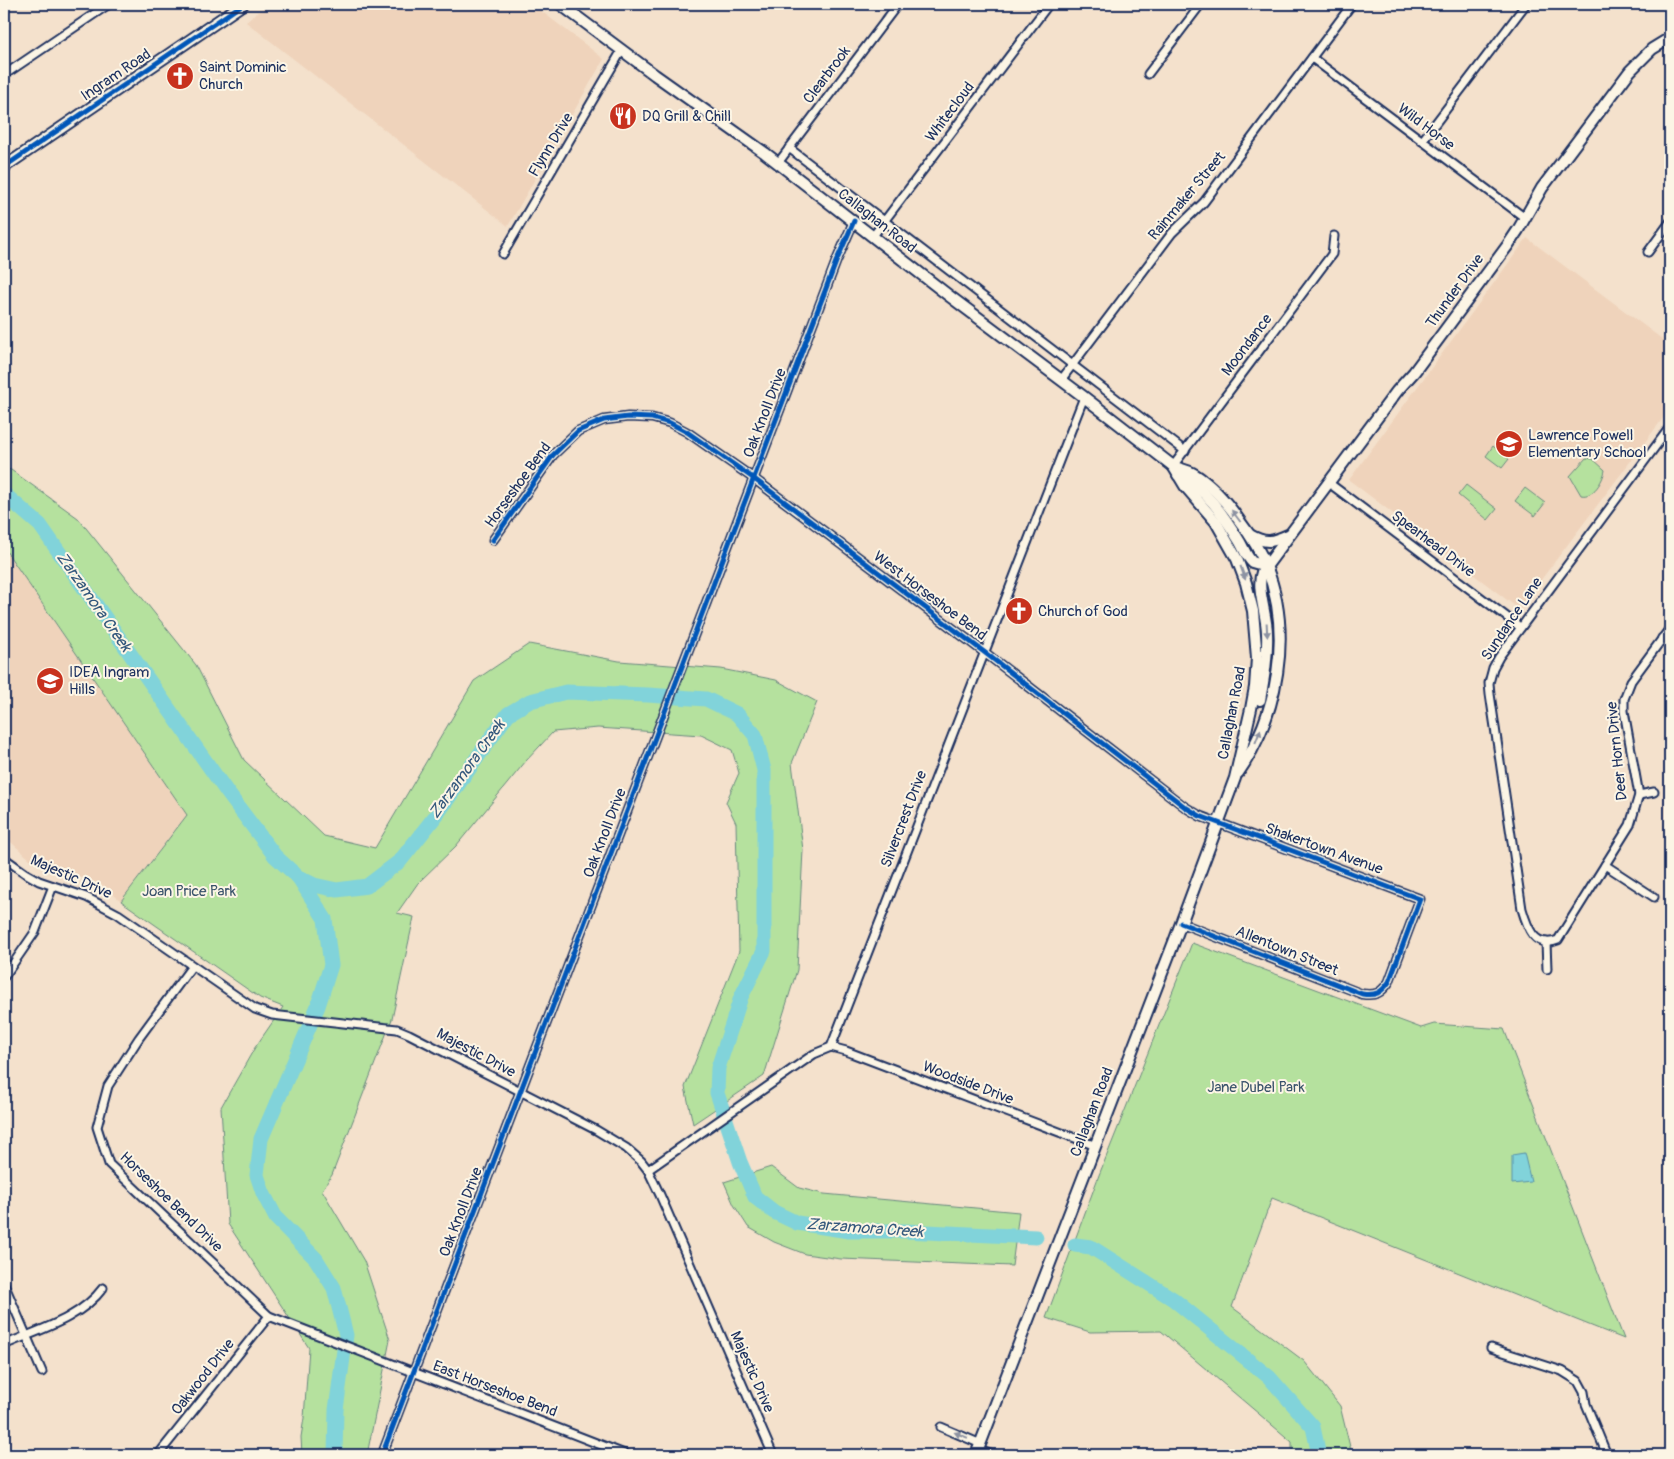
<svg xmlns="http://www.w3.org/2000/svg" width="1674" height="1459" font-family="Pangolin,sans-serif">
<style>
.built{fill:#efd3bb}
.green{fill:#b5e19e;stroke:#68887e}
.water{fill:#81d3da;stroke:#5891a8}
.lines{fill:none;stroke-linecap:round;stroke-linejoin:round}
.river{stroke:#81d3da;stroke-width:15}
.street-casing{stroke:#1b2f5e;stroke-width:11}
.secondary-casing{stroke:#1b2f5e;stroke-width:14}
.street{stroke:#fcf5e5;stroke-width:7}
.secondary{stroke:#fcf5e5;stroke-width:10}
.cycleway-casing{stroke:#fcf5e5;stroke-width:8}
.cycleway{stroke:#0057b8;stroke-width:5}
.oneway{fill:#8c92a2}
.labels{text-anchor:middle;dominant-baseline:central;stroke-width:4;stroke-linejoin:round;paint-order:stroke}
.poi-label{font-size:15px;fill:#1b2f5e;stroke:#fcf5e5;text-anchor:start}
.street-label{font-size:15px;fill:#1b2f5e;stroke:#fcf5e5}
.park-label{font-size:15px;fill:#3a536b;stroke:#fcf5e5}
.water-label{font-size:16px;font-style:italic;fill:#34587d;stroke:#fcf5e5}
</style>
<rect width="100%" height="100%" fill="#f4e1cc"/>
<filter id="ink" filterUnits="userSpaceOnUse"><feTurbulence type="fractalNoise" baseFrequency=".02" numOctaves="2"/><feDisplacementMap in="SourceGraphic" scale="10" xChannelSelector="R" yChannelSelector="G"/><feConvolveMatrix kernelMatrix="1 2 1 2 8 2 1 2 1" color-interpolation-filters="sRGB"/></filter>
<g filter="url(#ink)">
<g class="built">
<path d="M 268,4 L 532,4 L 604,59 L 508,226 L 246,22 Z"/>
<path d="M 1527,238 L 1670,345 L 1670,409 L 1519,609 L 1349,480 Z"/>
<path d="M 4,548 L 187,815 L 121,901 L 101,884 L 43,866 L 31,860 L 4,836 Z"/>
</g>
<g class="green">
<path d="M 1493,446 L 1509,459 L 1502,468 L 1486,456 Z"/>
<path d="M 1586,458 L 1593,459 L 1605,470 C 1603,481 1593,498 1581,495 L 1570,476 Z"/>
<path d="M 4,468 L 11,470 L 78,518 L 196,665 L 244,760 L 324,836 L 375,848 L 474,681 L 529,644 L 619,661 L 721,669 L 776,680 L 817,702 L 792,763 L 803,850 L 797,970 L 764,1076 L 693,1124 L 685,1087 L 739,951 L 736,823 L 726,802 L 739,773 L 732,750 L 701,735 L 598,728 L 553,732 L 526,761 L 456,846 L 418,883 L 397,913 L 414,917 L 392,1019 L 332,1175 L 322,1190 L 364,1261 L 390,1340 L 367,1455 L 302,1455 L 301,1437 L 304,1418 L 309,1348 L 228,1224 L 221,1107 L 254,1049 L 283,1007 L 260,998 L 121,901 L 187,815 L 4,548 Z"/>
<path d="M 1466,485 L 1497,509 L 1488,520 L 1458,495 Z"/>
<path d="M 1525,488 L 1545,503 L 1535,516 L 1515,501 Z"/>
<path d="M 1192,943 L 1421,1028 L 1434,1024 L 1504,1029 L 1624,1339 L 1272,1198 L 1232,1307 L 1304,1361 L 1340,1406 L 1352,1455 L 1292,1455 L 1292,1442 L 1161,1331 L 1090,1332 L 1046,1318 L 1099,1175 Z"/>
<path d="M 771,1167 L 799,1188 L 824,1194 L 1019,1212 L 1012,1266 L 841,1259 L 805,1254 L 774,1242 L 748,1227 L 734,1205 L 724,1182 Z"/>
</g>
<path class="water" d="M 1524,1153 L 1531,1182 L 1512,1184 L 1512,1155 Z"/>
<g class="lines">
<g class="river">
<path d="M 4,494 L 40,525 L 227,792 L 275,856 L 298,877 L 314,885 L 337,890 L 367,886 L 400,861 L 438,813 L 508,714 L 530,701 L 566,692 L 648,695 L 706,699 L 737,714 L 755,735 L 764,770 L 764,951 L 741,997 L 718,1068 L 717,1093 L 740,1162 L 755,1197 L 774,1212 L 797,1223 L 849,1231 L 904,1231 L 1036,1237"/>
<path d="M 299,878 L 325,919 L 331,965 L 318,1006 L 261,1139 L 257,1175 L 263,1193 L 276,1218 L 316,1259 L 334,1288 L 346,1335 L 336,1410 L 335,1455"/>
<path d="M 1075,1245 L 1091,1247 L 1173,1299 L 1269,1377 L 1313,1427 L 1319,1455"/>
</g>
<g class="street-casing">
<g id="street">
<path d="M 1312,58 L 1525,218"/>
<path d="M 1148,74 L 1201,4"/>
<path d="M 4,75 L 109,4"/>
<path d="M 1422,141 L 1526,4"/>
<path d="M 789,148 L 1185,451"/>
<path d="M 778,163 L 898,4"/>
<path d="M 873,236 L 1049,4"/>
<path d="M 1648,252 L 1670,222"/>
<path d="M 503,254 L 622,50"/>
<path d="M 1061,380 L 1172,233 L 1204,202 L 1352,4"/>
<path d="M 1670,427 L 1499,657 L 1493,668 L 1489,683 L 1490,694 L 1522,909 C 1527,926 1534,950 1558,940 L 1630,825 L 1639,795 L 1624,711 L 1624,699 L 1631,681 L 1670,628"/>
<path d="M 1173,466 L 1332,254 L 1334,236"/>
<path d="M 1329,483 L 1520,627"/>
<path d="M 493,540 L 553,455 L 578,431 L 604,420 L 628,417 L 652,418 L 670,423 L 687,432 L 753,478 L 984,652 L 1185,807 L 1200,816 L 1420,899 L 1389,982 C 1381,993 1376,996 1362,994 L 1181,923"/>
<path d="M 1662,638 L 1670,645"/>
<path d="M 1639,795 L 1654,792"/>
<path d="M 4,858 L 25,873 L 39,881 L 86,897 L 118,914 L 255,1009 L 272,1015 L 397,1029 L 409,1034 L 596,1130 L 626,1148 L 641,1161 L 648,1170 L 660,1195 L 773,1455"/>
<path d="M 1605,865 L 1654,897"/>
<path d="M 1546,942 L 1547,969"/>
<path d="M 192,966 L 139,1038 L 108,1086 L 97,1127 L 109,1164 L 269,1316 L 627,1455"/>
<path d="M 4,977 L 35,932 L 53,886"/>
<path d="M 831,1047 L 846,1051 L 1096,1146"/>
<path d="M 648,1170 L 814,1054 L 831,1047 L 1084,397"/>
<path d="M 4,1284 L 42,1372"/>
<path d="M 4,1345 C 38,1330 80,1319 103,1288"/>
<path d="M 1491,1348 L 1562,1371 L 1578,1381 L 1584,1392 L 1586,1404 L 1607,1455"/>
<path d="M 941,1427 L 981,1444"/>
<path d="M 978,1450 L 993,1455"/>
<path d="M 158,1455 L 269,1316"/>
<path d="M 382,1455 L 836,262 L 854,221"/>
</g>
</g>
<g class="secondary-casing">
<g id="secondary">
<path d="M 560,4 L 655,75 L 765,153 L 948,295 L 1084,397 L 1173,466 L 1185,486 L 1216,522 L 1237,559 L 1246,583 L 1253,611 L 1257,658 L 1255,687 L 1251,709 L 1235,778 L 1174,942 L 976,1455"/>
<path d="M 4,167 L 243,4"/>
<path d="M 1173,466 C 1179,469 1188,470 1194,474 C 1213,486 1229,505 1241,523 C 1251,536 1260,551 1266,566 C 1293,633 1278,715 1238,773"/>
<path d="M 1178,475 C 1205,487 1225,517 1240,542 C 1244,549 1246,556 1252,562 L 1266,566"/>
<path d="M 1250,535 C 1266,544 1272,542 1288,535"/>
<path d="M 1260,700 C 1264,678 1268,656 1267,633 C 1267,615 1256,588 1262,572 L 1397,391 L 1414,372 L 1508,245 L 1518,230 L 1542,188 L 1630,71 L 1652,49 L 1670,38"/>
</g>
</g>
<use href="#street" class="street"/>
<use href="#secondary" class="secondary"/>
<g class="cycleway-casing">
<g id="cycleway">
<path d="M 4,167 L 243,4"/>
<path d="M 493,540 L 553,455 L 578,431 L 604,420 L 628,417 L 652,418 L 670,423 L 687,432 L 753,478 L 984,652 L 1185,807 L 1200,816 L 1420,899 L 1389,982 C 1381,993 1376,996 1362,994 L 1181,923"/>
<path d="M 382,1455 L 836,262 L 854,221"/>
</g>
</g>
<use href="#cycleway" class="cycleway"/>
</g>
<defs><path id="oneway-solid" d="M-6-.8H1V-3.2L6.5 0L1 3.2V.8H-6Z" transform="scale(1.25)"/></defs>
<g class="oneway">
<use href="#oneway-solid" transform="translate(1236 516) rotate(-127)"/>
<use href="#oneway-solid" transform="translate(1243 573) rotate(70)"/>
<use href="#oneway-solid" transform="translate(1267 630) rotate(87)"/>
<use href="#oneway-solid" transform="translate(1258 736) rotate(-69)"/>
<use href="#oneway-solid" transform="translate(961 1435) rotate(-158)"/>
</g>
</g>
<defs>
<g id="church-disc" transform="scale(1.4375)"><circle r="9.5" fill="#c8321e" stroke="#fcf5e5"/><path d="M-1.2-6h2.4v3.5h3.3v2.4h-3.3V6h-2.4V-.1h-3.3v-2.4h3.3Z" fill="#fff"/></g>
<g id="restaurant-disc" transform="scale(1.4375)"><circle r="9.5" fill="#c8321e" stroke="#fcf5e5"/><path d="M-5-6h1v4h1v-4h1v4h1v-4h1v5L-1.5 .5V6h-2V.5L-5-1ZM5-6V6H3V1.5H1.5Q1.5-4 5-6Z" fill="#fff"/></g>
<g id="school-disc" transform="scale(1.4375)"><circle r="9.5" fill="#c8321e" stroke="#fcf5e5"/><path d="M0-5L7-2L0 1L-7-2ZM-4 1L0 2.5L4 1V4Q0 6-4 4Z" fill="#fff"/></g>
</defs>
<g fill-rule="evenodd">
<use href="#church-disc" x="180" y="76"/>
<use href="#restaurant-disc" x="623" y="116"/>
<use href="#school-disc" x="1509" y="444"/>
<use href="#church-disc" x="1019" y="611"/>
<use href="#school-disc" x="50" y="681"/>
</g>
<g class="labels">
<g class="poi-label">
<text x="199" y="67">Saint Dominic<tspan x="199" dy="17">Church</tspan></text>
<text x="642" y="116">DQ Grill &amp; Chill</text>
<text x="1528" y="435">Lawrence Powell<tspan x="1528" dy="17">Elementary School</tspan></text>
<text x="1038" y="611">Church of God</text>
<text x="69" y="672">IDEA Ingram<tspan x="69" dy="17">Hills</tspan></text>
</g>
<g class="street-label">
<text transform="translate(116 75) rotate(-34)">Ingram Road</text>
<text transform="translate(827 75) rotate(-53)">Clearbrook</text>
<text transform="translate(950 112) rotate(-53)">Whitecloud</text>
<text transform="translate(1426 127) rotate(37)">Wild Horse</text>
<text transform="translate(551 145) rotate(-59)">Flynn Drive</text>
<text transform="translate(1187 196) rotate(-50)">Rainmaker Street</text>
<text transform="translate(877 221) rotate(38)">Callaghan Road</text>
<text transform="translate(1455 291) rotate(-54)">Thunder Drive</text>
<text transform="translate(1247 345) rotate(-53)">Moondance</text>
<text transform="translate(765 413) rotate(-69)">Oak Knoll Drive</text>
<text transform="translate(518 485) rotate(-54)">Horseshoe Bend</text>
<text transform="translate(1433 544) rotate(37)">Spearhead Drive</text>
<text transform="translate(930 596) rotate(37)">West Horseshoe Bend</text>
<text transform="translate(1512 619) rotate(-56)">Sundance Lane</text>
<text transform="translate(1232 713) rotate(-79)">Callaghan Road</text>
<text transform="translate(1617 751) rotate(-96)">Deer Horn Drive</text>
<text transform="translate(904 819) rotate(-69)">Silvercrest Drive</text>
<text transform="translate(605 833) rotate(-69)">Oak Knoll Drive</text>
<text transform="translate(1324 849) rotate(20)">Shakertown Avenue</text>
<text transform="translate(71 877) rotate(24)">Majestic Drive</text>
<text transform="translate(1287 951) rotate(22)">Allentown Street</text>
<text transform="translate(476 1053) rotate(28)">Majestic Drive</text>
<text transform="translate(968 1083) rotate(21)">Woodside Drive</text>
<text transform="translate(1092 1112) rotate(-69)">Callaghan Road</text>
<text transform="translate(171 1202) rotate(44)">Horseshoe Bend Drive</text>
<text transform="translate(461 1212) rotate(-69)">Oak Knoll Drive</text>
<text transform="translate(752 1372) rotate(66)">Majestic Drive</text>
<text transform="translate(203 1377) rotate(-52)">Oakwood Drive</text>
<text transform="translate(495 1389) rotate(21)">East Horseshoe Bend</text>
</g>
<g class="park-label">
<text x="189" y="891">Joan Price Park</text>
<text x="1256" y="1087">Jane Dubel Park</text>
</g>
<g class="water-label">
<text transform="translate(94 602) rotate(55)">Zarzamora Creek</text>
<text transform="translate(467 769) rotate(-54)">Zarzamora Creek</text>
<text transform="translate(865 1228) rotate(4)">Zarzamora Creek</text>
</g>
</g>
<rect width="1674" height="1459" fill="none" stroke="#fcf5e5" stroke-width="20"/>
<rect x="10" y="10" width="1654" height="1439" fill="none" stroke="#1b2f5e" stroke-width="2" filter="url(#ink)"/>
</svg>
